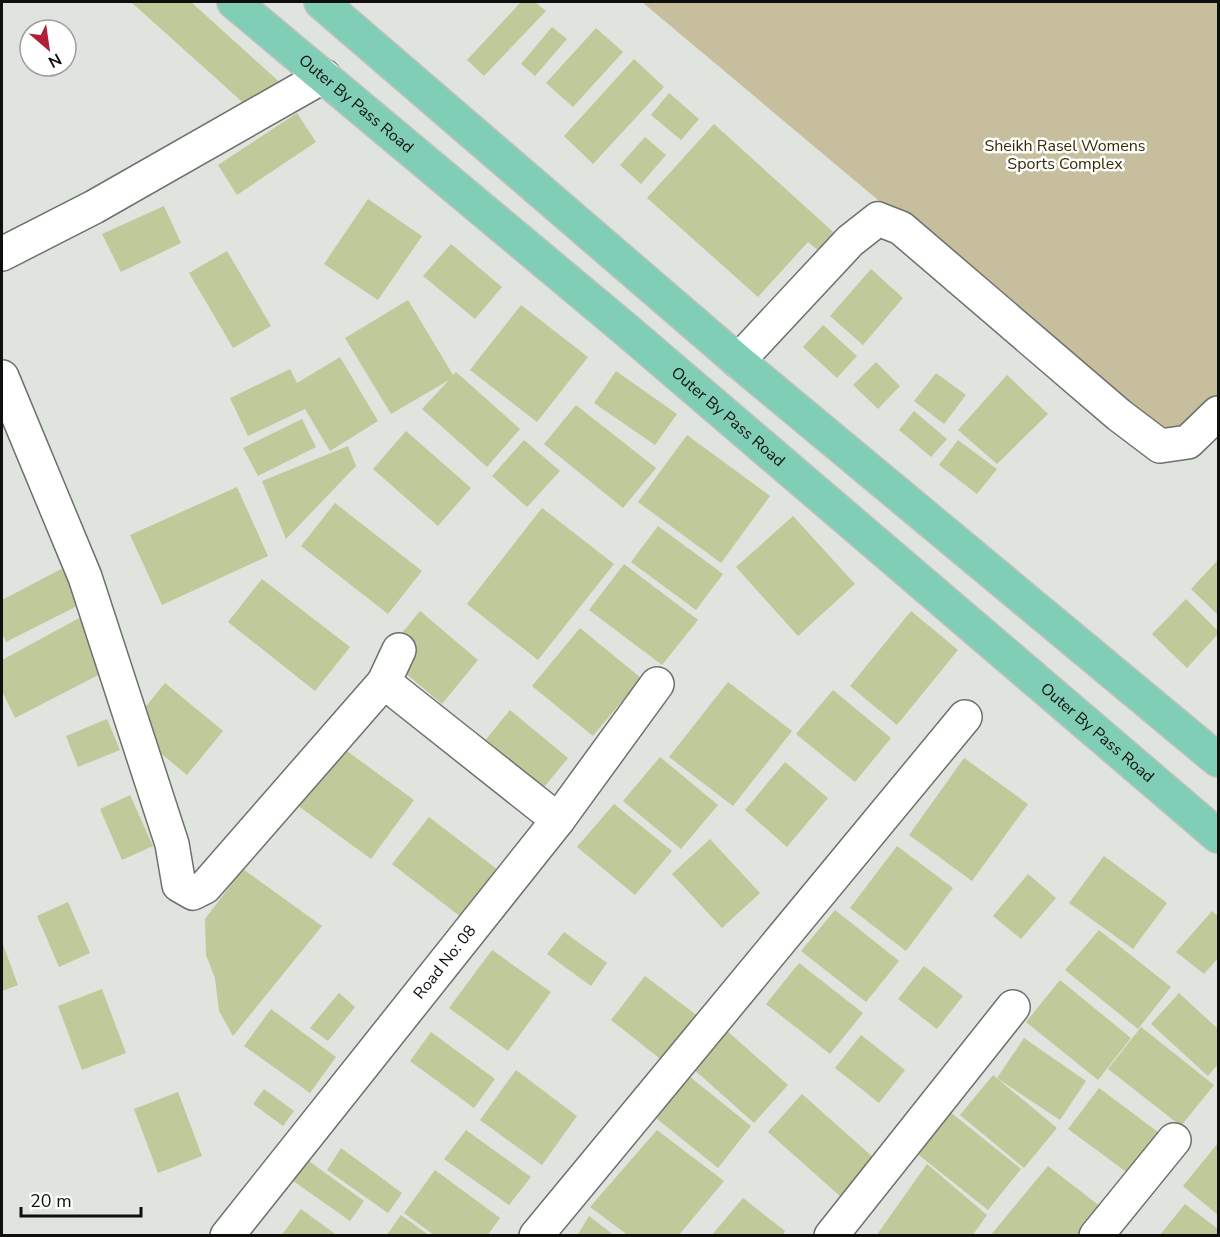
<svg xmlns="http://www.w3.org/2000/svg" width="1220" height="1237" font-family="'Nunito Sans',sans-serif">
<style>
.green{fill:#c7be9e}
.building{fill:#bfc999}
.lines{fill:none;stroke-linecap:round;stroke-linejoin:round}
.minor-casing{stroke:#6c716b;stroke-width:36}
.major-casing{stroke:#c1c1c0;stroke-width:36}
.minor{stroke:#fff;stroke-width:33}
.major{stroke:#80ceb5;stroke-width:33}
.labels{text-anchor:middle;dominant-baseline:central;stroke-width:5;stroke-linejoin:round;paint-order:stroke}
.street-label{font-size:16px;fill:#0f100e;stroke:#fff}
.park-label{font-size:16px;fill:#352a02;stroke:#fff}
</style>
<rect width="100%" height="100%" fill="#dfe5de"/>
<path class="green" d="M 642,2 L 1218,2 L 1218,400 L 1176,450 Z"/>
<g class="building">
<path d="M 131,2 L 191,2 L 286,88 L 259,117 Z"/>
<path d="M 521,2 L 535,2 L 546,11 L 484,76 L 467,60 Z"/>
<path d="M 552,27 L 567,39 L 535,76 L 521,64 Z"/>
<path d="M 596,28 L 623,52 L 573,107 L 546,83 Z"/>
<path d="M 634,59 L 664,87 L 593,164 L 564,136 Z"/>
<path d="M 669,93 L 699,119 L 681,140 L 651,115 Z"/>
<path d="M 297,113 L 316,142 L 237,195 L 218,165 Z"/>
<path d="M 714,124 L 841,239 L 825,256 L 808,242 L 758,297 L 647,198 Z"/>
<path d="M 645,137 L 666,155 L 641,184 L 620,165 Z"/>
<path d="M 368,199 L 422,236 L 378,300 L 324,264 Z"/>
<path d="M 164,206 L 181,243 L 121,272 L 102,234 Z"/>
<path d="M 451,244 L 502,287 L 475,319 L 423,276 Z"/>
<path d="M 227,251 L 271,326 L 233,348 L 189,273 Z"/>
<path d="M 871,269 L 903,298 L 863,345 L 830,316 Z"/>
<path d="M 408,300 L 453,375 L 456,372 L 520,429 L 487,467 L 422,409 L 449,380 L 391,414 L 345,338 Z"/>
<path d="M 521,305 L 588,357 L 537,422 L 470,370 Z"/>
<path d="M 823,325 L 857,356 L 837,378 L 803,347 Z"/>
<path d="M 340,357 L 378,421 L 330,451 L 305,409 L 248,436 L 230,398 L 290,369 L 297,383 Z"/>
<path d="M 876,362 L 900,386 L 878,409 L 853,385 Z"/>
<path d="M 616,371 L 677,414 L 655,445 L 594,403 Z"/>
<path d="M 936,373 L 966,395 L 944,424 L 914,401 Z"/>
<path d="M 1007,375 L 1048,414 L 997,464 L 958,430 Z"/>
<path d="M 576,405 L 656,468 L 623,508 L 544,444 Z"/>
<path d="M 914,411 L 947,439 L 931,457 L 899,430 Z"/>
<path d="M 302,419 L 316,447 L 258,476 L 243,448 Z"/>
<path d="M 406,431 L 471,488 L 438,526 L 373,469 Z"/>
<path d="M 687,435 L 770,496 L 721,563 L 638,502 Z"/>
<path d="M 524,440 L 560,471 L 527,507 L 492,476 Z"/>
<path d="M 958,440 L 997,469 L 977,494 L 939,465 Z"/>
<path d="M 348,446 L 356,466 L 286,539 L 262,481 Z"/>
<path d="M 237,487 L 268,556 L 162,605 L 130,535 Z"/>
<path d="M 335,503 L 422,571 L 388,614 L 301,546 Z"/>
<path d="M 542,508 L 614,564 L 538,660 L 467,604 Z"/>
<path d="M 793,516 L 855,584 L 798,636 L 736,567 Z"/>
<path d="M 658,526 L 723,574 L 696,610 L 631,562 Z"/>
<path d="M 1218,560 L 1218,615 L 1191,589 Z"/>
<path d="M 624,564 L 698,620 L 662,665 L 589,610 Z"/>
<path d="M 67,566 L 85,602 L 6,642 L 2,633 L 2,600 Z"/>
<path d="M 262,579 L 350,647 L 315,691 L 228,622 Z"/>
<path d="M 1186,599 L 1218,631 L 1218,634 L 1187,668 L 1152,634 Z"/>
<path d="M 420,611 L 478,660 L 442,704 L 384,655 Z"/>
<path d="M 911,611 L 958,650 L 897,725 L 850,686 Z"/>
<path d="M 81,617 L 108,670 L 15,718 L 2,691 L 2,660 Z"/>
<path d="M 580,628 L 641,678 L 593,736 L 532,686 Z"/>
<path d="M 728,682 L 792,731 L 733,806 L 669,757 Z"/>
<path d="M 165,683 L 223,731 L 187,775 L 129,727 Z"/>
<path d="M 833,690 L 891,738 L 855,782 L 796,734 Z"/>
<path d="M 510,710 L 568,758 L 532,802 L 474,754 Z"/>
<path d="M 107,719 L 120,750 L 78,767 L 66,736 Z"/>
<path d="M 340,746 L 414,800 L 371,859 L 297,805 Z"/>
<path d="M 660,757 L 718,805 L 681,849 L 623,801 Z"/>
<path d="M 964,758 L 1028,804 L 972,881 L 909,835 Z"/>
<path d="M 785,762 L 828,798 L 787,847 L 745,810 Z"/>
<path d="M 130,795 L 153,846 L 122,860 L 100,809 Z"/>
<path d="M 614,804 L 672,851 L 635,895 L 577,847 Z"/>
<path d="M 429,817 L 498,870 L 461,917 L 392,864 Z"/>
<path d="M 710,839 L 760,893 L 722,928 L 672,874 Z"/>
<path d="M 897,846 L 953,888 L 906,951 L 850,908 Z"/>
<path d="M 1104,856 L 1167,903 L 1133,949 L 1069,903 Z"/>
<path d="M 243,869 L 322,926 L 233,1036 L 219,1011 L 215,978 L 206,955 L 205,919 Z"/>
<path d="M 1028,874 L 1056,898 L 1021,939 L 993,916 Z"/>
<path d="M 68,902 L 90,953 L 59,967 L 37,916 Z"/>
<path d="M 835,910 L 899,961 L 866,1002 L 801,951 Z"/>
<path d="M 1212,911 L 1218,916 L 1218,958 L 1204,974 L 1176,952 Z"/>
<path d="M 1099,930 L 1171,987 L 1138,1029 L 1065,970 Z"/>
<path d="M 564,932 L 607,963 L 591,986 L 547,954 Z"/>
<path d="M 2,942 L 18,985 L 2,991 Z"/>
<path d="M 492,950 L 551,992 L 508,1051 L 449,1008 Z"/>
<path d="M 799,963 L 863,1013 L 830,1054 L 766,1004 Z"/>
<path d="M 924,966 L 963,996 L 937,1029 L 898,999 Z"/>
<path d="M 645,976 L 703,1020 L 668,1065 L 611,1020 Z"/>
<path d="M 1060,980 L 1131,1038 L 1098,1080 L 1026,1022 Z"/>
<path d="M 102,989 L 126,1053 L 82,1070 L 58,1006 Z"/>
<path d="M 339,993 L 355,1007 L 328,1041 L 310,1028 Z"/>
<path d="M 1179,993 L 1218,1029 L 1218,1064 L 1208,1076 L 1151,1024 Z"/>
<path d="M 271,1009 L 336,1057 L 310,1093 L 244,1046 Z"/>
<path d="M 715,1020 L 788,1085 L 754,1123 L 681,1058 Z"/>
<path d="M 1141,1027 L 1214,1085 L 1181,1126 L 1108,1069 Z"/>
<path d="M 431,1032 L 495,1079 L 474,1108 L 410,1061 Z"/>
<path d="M 861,1035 L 905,1070 L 879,1103 L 835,1068 Z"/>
<path d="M 1024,1038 L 1086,1081 L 1060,1120 L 997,1078 Z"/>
<path d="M 679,1068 L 751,1126 L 718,1168 L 646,1110 Z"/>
<path d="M 516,1070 L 577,1116 L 542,1165 L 480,1120 Z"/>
<path d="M 993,1075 L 1057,1128 L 1024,1168 L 960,1115 Z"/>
<path d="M 1099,1088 L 1162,1135 L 1132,1176 L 1068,1129 Z"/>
<path d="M 264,1089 L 294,1111 L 283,1126 L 253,1104 Z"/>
<path d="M 178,1092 L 202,1156 L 158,1173 L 134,1109 Z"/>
<path d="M 802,1094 L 875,1159 L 841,1197 L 768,1132 Z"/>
<path d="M 949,1111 L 1021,1169 L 988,1210 L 915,1152 Z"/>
<path d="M 466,1130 L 531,1177 L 509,1205 L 444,1159 Z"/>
<path d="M 657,1130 L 724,1181 L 678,1236 L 629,1236 L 590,1207 Z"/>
<path d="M 1218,1143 L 1218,1215 L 1183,1186 Z"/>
<path d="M 341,1148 L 402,1193 L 388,1213 L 327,1170 Z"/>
<path d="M 302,1156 L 364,1201 L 350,1221 L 289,1178 Z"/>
<path d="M 927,1164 L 987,1215 L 972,1236 L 876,1236 Z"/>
<path d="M 1048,1166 L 1101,1207 L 1078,1236 L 990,1236 Z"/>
<path d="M 435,1170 L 500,1218 L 487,1236 L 435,1236 L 404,1213 Z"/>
<path d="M 743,1198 L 785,1231 L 782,1236 L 711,1236 Z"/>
<path d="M 1185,1204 L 1218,1229 L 1218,1236 L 1159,1236 Z"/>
<path d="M 301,1209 L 338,1236 L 281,1236 Z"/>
<path d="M 401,1215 L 430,1236 L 386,1236 Z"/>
<path d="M 589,1216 L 615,1236 L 577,1236 Z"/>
</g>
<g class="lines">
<g class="minor-casing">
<g id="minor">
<path d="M 2,254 L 94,207 L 324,76"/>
<path d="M 738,361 L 850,241 L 878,219 L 901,228 L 1119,415 L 1160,446 L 1188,442 L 1218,413"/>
<path d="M 2,377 L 85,577 L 172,844 L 179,885 L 193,893 L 205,887 L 384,682 L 399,650"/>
<path d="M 384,682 L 558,820"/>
<path id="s1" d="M 227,1236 L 558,820 L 657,684"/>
<path d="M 536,1236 L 965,717"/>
<path d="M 831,1236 L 1013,1007"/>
<path d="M 1096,1236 L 1174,1140"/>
</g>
</g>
<g class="major-casing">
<g id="major">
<path id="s2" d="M 234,2 L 624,328 L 1218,836"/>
<path d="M 321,2 L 738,361 L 1218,760"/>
</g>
</g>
<use href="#minor" class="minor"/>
<use href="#major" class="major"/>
</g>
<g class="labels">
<g class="street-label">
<text stroke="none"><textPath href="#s2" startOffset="159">Outer By Pass Road</textPath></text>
<text stroke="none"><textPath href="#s2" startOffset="645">Outer By Pass Road</textPath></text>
<text stroke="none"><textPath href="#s2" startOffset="1131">Outer By Pass Road</textPath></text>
<text stroke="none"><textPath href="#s1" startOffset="350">Road No: 08</textPath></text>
</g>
<g class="park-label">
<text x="1065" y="146">Sheikh Rasel Womens<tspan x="1065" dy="18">Sports Complex</tspan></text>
</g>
</g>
<rect width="1220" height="1237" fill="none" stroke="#0f100e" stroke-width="6"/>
<g transform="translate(48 48) rotate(151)"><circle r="28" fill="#ffffff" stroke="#9f9f9f" stroke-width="1.5"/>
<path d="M0-4.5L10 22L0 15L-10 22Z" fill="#b11e36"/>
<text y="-9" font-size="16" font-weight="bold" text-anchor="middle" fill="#0f100e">N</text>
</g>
<path d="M21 1207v9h120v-9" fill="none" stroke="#0f100e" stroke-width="3"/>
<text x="30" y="1207" font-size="18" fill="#0f100e" stroke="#ffffff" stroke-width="4.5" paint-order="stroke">20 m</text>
</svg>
